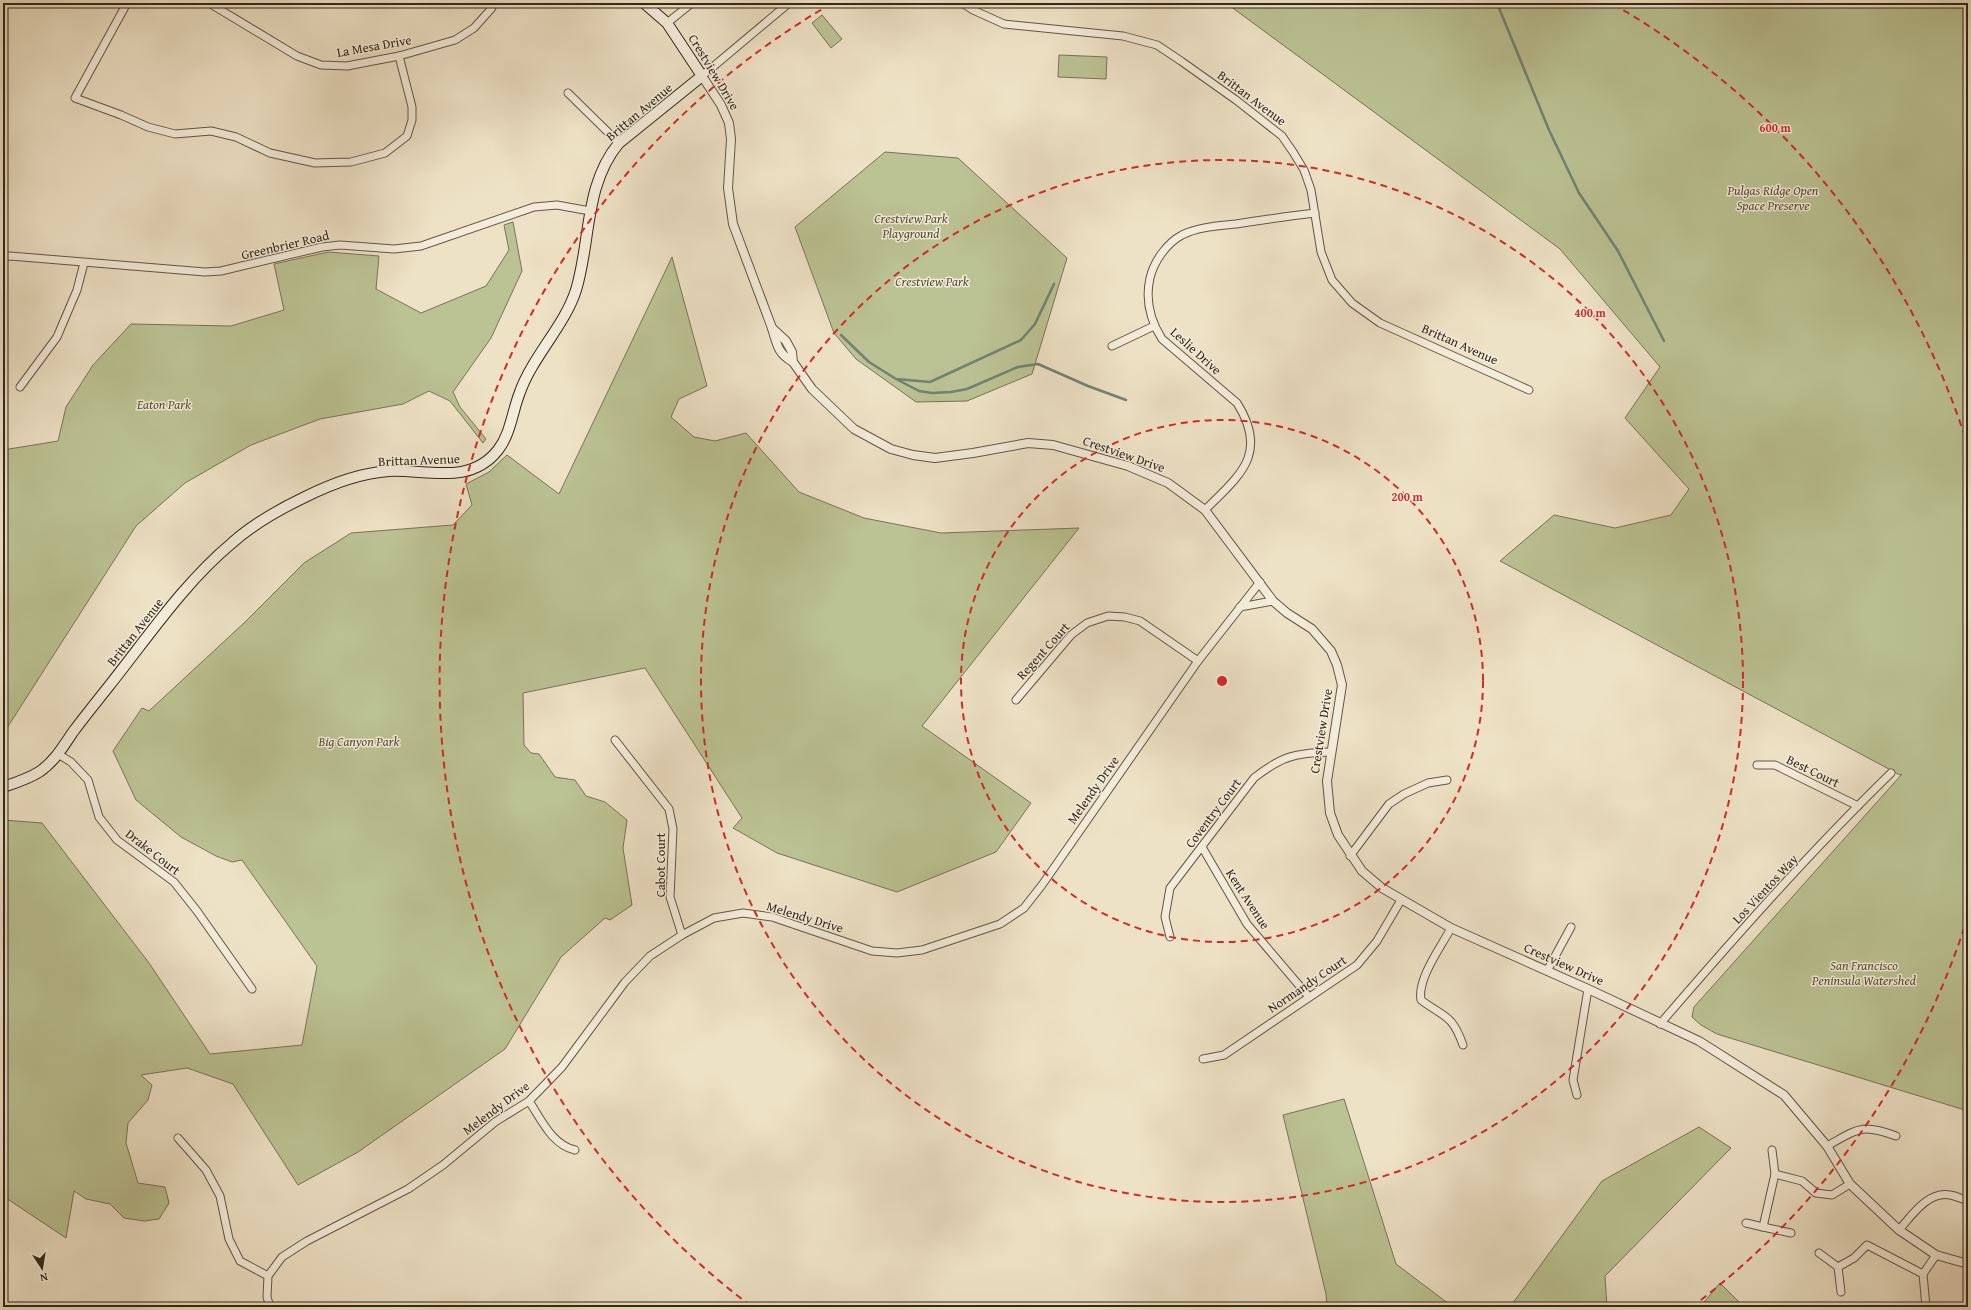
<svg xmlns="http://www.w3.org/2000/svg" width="1971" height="1310" font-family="'Gentium Book Plus',serif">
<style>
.green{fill:#bbc293;stroke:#777456}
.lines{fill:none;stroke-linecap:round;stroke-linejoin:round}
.stream{stroke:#718275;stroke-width:2.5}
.minor-casing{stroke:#625644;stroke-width:9}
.tertiary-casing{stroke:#625644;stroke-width:10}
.secondary-casing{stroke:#332719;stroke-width:12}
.minor{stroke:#f4ecda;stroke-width:7}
.tertiary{stroke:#f4ecda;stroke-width:8}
.secondary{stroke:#f4ecda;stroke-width:10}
.ring{fill:none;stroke:#d62828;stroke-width:2;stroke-dasharray:7 5}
.labels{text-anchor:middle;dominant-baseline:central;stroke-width:3;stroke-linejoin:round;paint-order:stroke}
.street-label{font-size:13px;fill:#332719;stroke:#f4ecda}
.park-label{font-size:13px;font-style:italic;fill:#554e38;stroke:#f4ecda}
.centre{fill:#d62828;stroke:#f4ecda;stroke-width:2}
.ring-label{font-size:12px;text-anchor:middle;font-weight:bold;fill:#d62828;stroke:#f4ecda;stroke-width:3;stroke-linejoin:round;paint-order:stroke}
</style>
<rect width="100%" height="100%" fill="#eee2c6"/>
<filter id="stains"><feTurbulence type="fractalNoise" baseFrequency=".005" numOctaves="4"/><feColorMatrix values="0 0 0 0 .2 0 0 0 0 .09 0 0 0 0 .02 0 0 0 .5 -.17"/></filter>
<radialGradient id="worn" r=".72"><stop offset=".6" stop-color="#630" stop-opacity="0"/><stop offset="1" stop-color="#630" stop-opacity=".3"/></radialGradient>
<g class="green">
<path d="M 1226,3 L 1968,3 L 1968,1111 L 1717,1034 L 1701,1025 L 1692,1017 L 1694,1007 L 1902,774 L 1900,775 L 1500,561 L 1554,515 L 1615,528 L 1671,515 L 1689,489 L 1625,418 L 1660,367 L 1560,249 Z"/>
<path d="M 822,15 L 842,39 L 831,48 L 812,23 Z"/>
<path d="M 1059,55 L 1107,57 L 1106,79 L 1058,77 Z"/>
<path d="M 885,152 L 958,158 L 1067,258 L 1032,374 L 967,401 L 916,402 L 856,359 L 834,333 L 795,227 Z"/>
<path d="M 513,222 L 522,271 L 491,338 L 453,392 L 460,407 L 486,439 L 483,443 L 450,401 L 429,391 L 403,404 L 320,419 L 251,445 L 185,483 L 136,526 L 7,728 L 3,731 L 3,450 L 58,441 L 66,407 L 93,365 L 131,324 L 231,326 L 284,310 L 274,264 L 328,252 L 379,256 L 376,289 L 421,313 L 486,286 L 509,250 L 504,225 Z"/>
<path d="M 672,257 L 707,386 L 679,399 L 671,417 L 694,437 L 715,441 L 746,433 L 799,492 L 864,518 L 941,533 L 1079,528 L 922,726 L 1031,803 L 996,852 L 897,892 L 777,853 L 733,828 L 742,818 L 645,668 L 523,693 L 524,745 L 531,753 L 539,754 L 555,777 L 575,780 L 586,796 L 605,802 L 627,820 L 623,848 L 632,905 L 610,920 L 605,918 L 561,957 L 505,1049 L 358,1152 L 298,1185 L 233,1084 L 187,1068 L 141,1075 L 152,1085 L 148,1100 L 128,1123 L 126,1143 L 138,1183 L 165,1187 L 169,1203 L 159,1219 L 144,1221 L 124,1218 L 110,1204 L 86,1199 L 74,1191 L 66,1238 L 3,1196 L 3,820 L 42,823 L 149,963 L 210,1054 L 302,1045 L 317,966 L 242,860 L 232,862 L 216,856 L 181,837 L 136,800 L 113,751 L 142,708 L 149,711 L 244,623 L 304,563 L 351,533 L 453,525 L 472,505 L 466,484 L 489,472 L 507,455 L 559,494 Z"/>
<path d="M 1344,1099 L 1396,1264 L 1453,1307 L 1327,1307 L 1326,1294 L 1283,1115 Z"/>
<path d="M 1699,1127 L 1731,1148 L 1605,1276 L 1607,1307 L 1510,1307 L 1602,1181 Z"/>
<path d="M 1720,1283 L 1744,1307 L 1700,1307 Z"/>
</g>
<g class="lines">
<g class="stream">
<path d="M 1497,3 L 1549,130 L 1579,193 L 1618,251 L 1664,341"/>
<path d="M 841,335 L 869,362 L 896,379 L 930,382 L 1021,340 L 1035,324 L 1054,284"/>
<path d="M 898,380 L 919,391 L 932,393 L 951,392 L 967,389 L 1018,367 L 1038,364 L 1088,386 L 1126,400"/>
</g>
<g class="minor-casing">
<g id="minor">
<path d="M 127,3 L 75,98 L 121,115 L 148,127 L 175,134 L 211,131 L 236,137 L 270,153 L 315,163 L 351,162 L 385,153 L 407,136 L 412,120 L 412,107 L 399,56"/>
<path d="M 209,3 L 297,56 L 321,65 L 347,66 L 399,56 L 455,40 L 474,28 L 491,9 L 494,3"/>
<path d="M 962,3 L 973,10 L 1004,24 L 1123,36 L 1157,45 L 1181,61 L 1236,100 L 1282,136 L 1293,152 L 1304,170 L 1311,190 L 1321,252 L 1332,280 L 1352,303 L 1380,323 L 1529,390"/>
<path d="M 667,23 L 692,3"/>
<path d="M 702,76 L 789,3"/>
<path d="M 568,93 L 619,143"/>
<path d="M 3,257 L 10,256 L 205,272 L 221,271 L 322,247 L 340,245 L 394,249 L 421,246 L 534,207 L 557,205 L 590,211"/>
<path d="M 1112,346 L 1154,326"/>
<path d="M 20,387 L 57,337 L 77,290 L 84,263"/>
<path d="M 1205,510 C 1240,475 1269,454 1237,403 L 1162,339 C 1150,320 1145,300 1150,278 C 1154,261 1167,243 1182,235 C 1198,227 1218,226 1236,224 C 1262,220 1289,216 1315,213"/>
<path d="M 1240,607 L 1273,601"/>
<path d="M 1016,700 L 1071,635 L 1087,623 L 1108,616 L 1125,617 L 1140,621 L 1198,661"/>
<path d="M 615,740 L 669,809 L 673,829 L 670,897 L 682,935"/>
<path d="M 58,754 L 71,762 L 88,780 L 99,817 L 117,840 L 174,882 L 197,911 L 252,989"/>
<path d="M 1757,765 L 1775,765 L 1858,806"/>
<path d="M 1202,847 L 1247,924 L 1309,997"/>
<path d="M 1350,856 L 1389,804 L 1404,794 L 1428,783 L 1447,780"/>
<path d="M 1451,928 C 1441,947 1417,979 1421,1000 C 1445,1018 1452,1014 1463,1045"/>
<path d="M 1170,937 L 1165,917 L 1170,888 L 1254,778 C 1282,756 1295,753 1331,752"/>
<path d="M 1547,971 L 1571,927"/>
<path d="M 1660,1024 C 1734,938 1810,852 1891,773"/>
<path d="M 1203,1059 L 1224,1055 L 1357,965 L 1377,941 L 1401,900"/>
<path d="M 1577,1095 L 1573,1080 L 1588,989"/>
<path d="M 529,1101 C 541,1119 552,1145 575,1150"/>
<path d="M 178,1138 L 206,1170 L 220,1196 L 229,1239 L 240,1261 L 268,1276"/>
<path d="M 1827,1146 C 1858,1129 1861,1123 1896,1136"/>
<path d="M 1772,1150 L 1775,1174"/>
<path d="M 1746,1223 L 1763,1227"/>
<path d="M 1899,1230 C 1912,1215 1928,1191 1950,1195 C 1956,1196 1962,1199 1968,1201"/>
<path d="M 1791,1233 L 1763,1227 L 1775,1174 L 1802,1181 L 1816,1193 L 1832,1195 L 1850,1184"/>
<path d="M 1819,1253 L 1838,1267"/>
<path d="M 1841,1292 L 1838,1267 L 1854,1258 L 1867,1245 L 1923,1274"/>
<path d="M 270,1307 L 267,1297 L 268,1276 L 282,1257 L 307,1241 L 408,1189 L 443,1165 L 495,1122 L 529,1101 L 562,1067 L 625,982 L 650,956 L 682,935 L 714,918 L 743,913 L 772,917 L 872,951 L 897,953 L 922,950 L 1000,924 L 1024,908 L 1042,885 L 1198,661 L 1260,582"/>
<path d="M 1926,1307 L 1923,1274 L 1936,1255"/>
</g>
</g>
<g class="tertiary-casing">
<g id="tertiary">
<path d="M 702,76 L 721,105 L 729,123 L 731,139 L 728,188 L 733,224 L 772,328 C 777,344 777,353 793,362"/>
<path d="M 772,328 L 786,341 L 792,352 L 793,362 L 812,389 L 854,429 L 891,449 L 913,455 L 935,458 L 973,453 L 1028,443 L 1053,445 L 1128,466 L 1168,483 L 1205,510 L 1273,601 L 1287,613 L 1312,629 L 1331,651 L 1337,665 L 1342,685 L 1327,781 L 1330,813 L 1338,835 L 1362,871 L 1382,888 L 1451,928 L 1588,989 L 1699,1041 L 1784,1095 L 1827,1146 L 1850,1184 L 1899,1230 L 1936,1255 L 1968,1264"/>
</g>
</g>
<g class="secondary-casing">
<path id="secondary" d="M 3,787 C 15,783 28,779 39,772 C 54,762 63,747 73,732 C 85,716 97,701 109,686 C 148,637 184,583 232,543 C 253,524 280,509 305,497 C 331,484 360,473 389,471 C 426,469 470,486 498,450 C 511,433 512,412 520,392 C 533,356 565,325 576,290 C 591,241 584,185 619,143 L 702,76 L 667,23 L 644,3"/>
</g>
<use href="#minor" class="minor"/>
<use href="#tertiary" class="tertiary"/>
<use href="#secondary" class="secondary"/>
</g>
<g class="ring">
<circle cx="1222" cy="681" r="261"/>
<circle cx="1222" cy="681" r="521"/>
<path d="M1968 916A782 782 0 0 1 1693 1306M751 1306A782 782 0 0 1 831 4M1613 4A782 782 0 0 1 1968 446"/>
</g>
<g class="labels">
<g class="street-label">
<text transform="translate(374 46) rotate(-10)">La Mesa Drive</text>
<text transform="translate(714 72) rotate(59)">Crestview Drive</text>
<text transform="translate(1252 98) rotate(37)">Brittan Avenue</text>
<text transform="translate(639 112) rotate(-40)">Brittan Avenue</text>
<text transform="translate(285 245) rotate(-13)">Greenbrier Road</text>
<text transform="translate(1460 344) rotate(24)">Brittan Avenue</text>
<text transform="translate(1196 351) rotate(42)">Leslie Drive</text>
<text transform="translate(1124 454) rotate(19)">Crestview Drive</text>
<text transform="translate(419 460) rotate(-2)">Brittan Avenue</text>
<text transform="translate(135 632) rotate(-52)">Brittan Avenue</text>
<text transform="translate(1043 651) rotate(-48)">Regent Court</text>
<text transform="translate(1321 731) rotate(-81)">Crestview Drive</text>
<text transform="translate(1813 771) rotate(26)">Best Court</text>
<text transform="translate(1093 790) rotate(-55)">Melendy Drive</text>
<text transform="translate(1213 813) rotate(-53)">Coventry Court</text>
<text transform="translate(153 852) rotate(38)">Drake Court</text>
<text transform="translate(660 865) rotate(-90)">Cabot Court</text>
<text transform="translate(1765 889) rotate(-47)">Los Vientos Way</text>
<text transform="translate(1248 899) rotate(57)">Kent Avenue</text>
<text transform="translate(805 917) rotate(17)">Melendy Drive</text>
<text transform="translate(1564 964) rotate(24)">Crestview Drive</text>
<text transform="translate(1307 984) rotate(-34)">Normandy Court</text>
<text transform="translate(496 1108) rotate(-37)">Melendy Drive</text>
</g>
<g class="park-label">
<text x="1773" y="190">Pulgas Ridge Open<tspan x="1773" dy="15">Space Preserve</tspan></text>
<text x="911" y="218">Crestview Park<tspan x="911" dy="15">Playground</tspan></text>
<text x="932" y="281">Crestview Park</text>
<text x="164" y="404">Eaton Park</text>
<text x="359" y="741">Big Canyon Park</text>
<text x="1864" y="965">San Francisco<tspan x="1864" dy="15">Peninsula Watershed</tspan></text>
</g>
</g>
<circle cx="1222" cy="681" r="6" class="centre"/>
<g class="ring-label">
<text x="1775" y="132">600 m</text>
<text x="1590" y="317">400 m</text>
<text x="1407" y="501">200 m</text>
</g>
<rect width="1971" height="1310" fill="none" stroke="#eee2c6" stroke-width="16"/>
<rect x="4" y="4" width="1963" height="1302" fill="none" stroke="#332719" stroke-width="2"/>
<rect x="8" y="8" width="1955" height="1294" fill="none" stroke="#332719"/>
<g transform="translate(42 1268) rotate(168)" stroke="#f4ecda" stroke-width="3" paint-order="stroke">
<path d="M0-3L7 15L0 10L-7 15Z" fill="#332719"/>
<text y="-6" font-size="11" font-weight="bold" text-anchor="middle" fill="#332719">N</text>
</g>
<rect width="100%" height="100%" filter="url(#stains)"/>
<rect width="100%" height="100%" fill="url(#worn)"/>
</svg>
